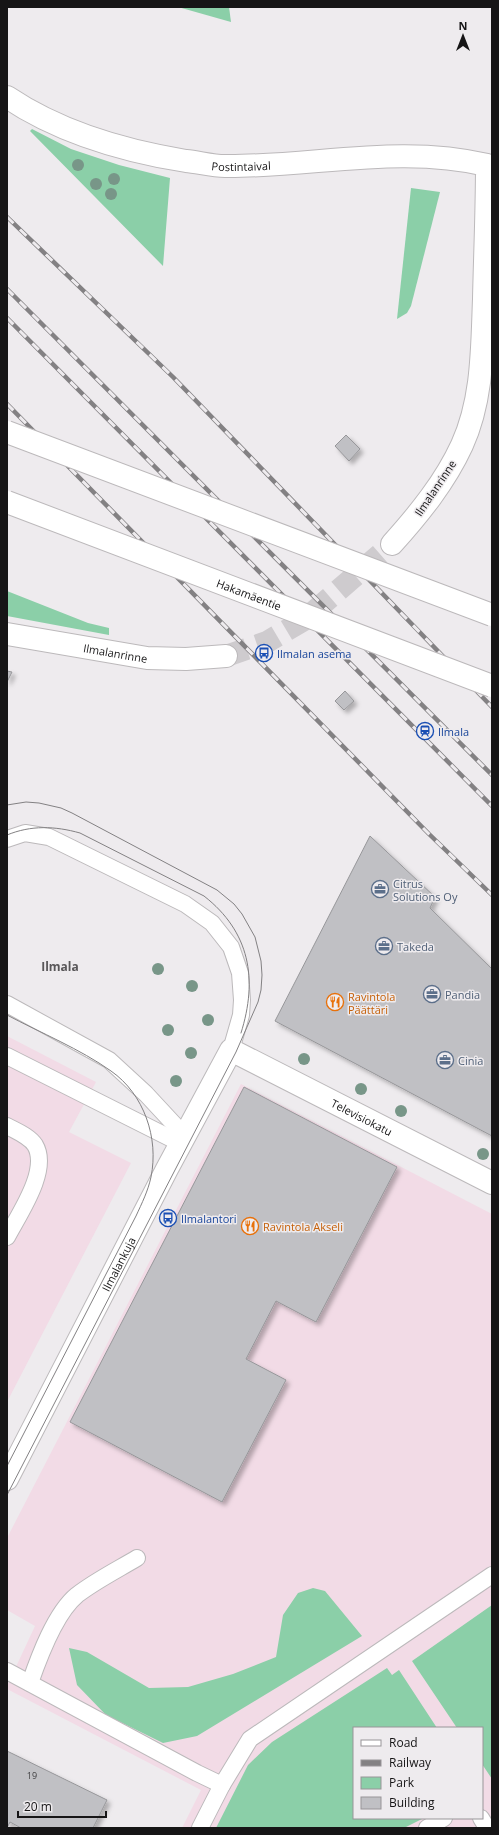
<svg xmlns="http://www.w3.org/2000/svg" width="499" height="1835" font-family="'Open Sans',sans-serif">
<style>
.commercial{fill:#f2dbe6;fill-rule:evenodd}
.green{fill:#8bcfa8}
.building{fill:#c0c0c4;stroke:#97979a;filter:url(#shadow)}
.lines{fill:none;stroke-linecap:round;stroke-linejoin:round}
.tertiary-tunnel{stroke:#cecbce;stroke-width:22;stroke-dasharray:22 11;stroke-linecap:butt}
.service-casing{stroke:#bcb9bb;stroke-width:18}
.minor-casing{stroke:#bcb9bb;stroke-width:24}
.tertiary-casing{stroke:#bcb9bb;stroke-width:24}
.service{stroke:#fff;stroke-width:16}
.minor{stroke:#fff;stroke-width:22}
.tertiary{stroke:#fff;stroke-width:22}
.tram{stroke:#838183;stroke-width:1}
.rail-casing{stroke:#838183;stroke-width:4.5}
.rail{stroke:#eeebee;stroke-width:3;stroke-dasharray:9;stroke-linecap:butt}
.primary-bridge-casing{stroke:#bcb9bb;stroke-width:24;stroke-linecap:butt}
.primary-bridge{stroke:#fff;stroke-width:22}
.tree{fill:#789688}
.labels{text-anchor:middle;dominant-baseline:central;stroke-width:3;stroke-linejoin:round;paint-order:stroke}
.number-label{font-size:9px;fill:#404042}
.street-label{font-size:11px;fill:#161516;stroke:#eeebee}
.transit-label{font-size:11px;fill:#164399;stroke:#eeebee;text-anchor:start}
.service-label{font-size:11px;fill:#4e5e75;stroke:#eeebee;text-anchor:start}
.food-label{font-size:11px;fill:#c56008;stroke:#eeebee;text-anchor:start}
.neighbourhood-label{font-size:12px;font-weight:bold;fill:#595759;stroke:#eeebee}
</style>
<defs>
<filter id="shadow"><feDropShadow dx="3.5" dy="3.5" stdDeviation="2" flood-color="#0004"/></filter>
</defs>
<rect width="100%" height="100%" fill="#eeebee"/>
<g class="commercial">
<path d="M 7,1036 L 96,1082 L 69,1132 L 131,1163 L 7,1402 Z"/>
<path d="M 241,1084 L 492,1214 L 492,1828 L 182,1828 L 201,1790 L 7,1689 L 7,1686 L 35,1626 L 7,1610 L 7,1538 ZM 354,1728 L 482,1728 L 482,1818 L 354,1818 Z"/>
</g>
<g class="green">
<path d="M 178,7 L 229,7 L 231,22 Z"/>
<path d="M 32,129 L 71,149 L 119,165 L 170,178 L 163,266 L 30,131 Z"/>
<path d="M 411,188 L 440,192 L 411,306 L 407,313 L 397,319 Z"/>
<path d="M 7,591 L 88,623 L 109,628 L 109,635 L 7,616 Z"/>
<path d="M 313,1588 L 325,1591 L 362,1636 L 197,1736 L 163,1743 L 106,1715 L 77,1685 L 69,1648 L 87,1652 L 149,1688 L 188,1687 L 233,1674 L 276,1657 L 283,1615 L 298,1593 Z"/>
<path d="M 492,1605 L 492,1779 L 482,1764 L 482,1728 L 457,1728 L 412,1661 Z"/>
<path d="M 387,1668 L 392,1675 L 399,1670 L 437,1728 L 354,1728 L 354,1818 L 424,1818 L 404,1828 L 216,1828 L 248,1765 L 272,1742 Z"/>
</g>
<g class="building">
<path d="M 346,435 L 360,449 L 349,461 L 335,446 Z"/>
<path d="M 7,671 L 12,672 L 7,682 Z"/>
<path d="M 345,691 L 354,701 L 344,710 L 335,701 Z"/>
<path d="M 370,836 L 435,897 L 430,908 L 492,969 L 492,1136 L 275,1021 Z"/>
<path d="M 244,1087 L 397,1167 L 316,1322 L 276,1301 L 246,1359 L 286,1380 L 222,1502 L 70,1422 Z"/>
<path d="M 7,1751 L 107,1800 L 93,1828 L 21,1828 L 10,1822 L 7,1828 Z"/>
</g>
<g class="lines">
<path class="tertiary-tunnel" d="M 226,656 L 267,642 L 304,620 L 392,544"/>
<g class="service-casing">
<g id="service">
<path d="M 7,839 L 25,833 L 49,837 L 185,904 L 212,923 L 231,947 L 240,973 L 242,1000 L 241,1015 L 231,1050"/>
<path d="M 7,1004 L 109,1060 L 146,1094 L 185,1136"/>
<path d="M 7,1056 L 180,1143"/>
<path d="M 7,1126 C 16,1131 29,1136 35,1145 C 50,1170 19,1214 7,1237"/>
<path d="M 7,1671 L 197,1773 L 222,1785 L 200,1828"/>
<path d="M 30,1683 C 39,1657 55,1613 77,1595 C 95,1581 117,1570 137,1558"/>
<path d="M 222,1785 L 250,1739 L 492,1575"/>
<path d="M 481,1818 L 487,1828"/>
<path d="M 427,1828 L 444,1818"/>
</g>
</g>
<g class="minor-casing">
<g id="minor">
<path id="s1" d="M 7,1479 L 167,1169 L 231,1050 L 492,1183"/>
</g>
</g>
<g class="tertiary-casing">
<g id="tertiary">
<path id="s2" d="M 7,97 C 59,132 124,151 186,161 C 198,162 212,166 225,166 C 312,167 401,144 487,165 C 487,210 485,254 484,299 C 482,348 483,399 462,445 C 445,482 419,514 392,544"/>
<path id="s3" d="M 7,634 L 147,658 L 186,659 L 226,656"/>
</g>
</g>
<use href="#service" class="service"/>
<use href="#minor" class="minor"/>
<use href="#tertiary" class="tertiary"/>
<g class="tram">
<path d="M 7,805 L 26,802 L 39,803 L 61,808 L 72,813 L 217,890 L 234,904 L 242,914 L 255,937 L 261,961 L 262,975 L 261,990 L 258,1002 L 236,1052 L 7,1495"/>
<path d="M 7,835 C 31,825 55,826 80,833 L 204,896 C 250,932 258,979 241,1033"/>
<path d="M 7,1015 C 41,1033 80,1049 111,1071 C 144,1094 159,1138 151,1177 C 148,1191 142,1203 136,1216 L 7,1466"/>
</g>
<g class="rail-casing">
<g id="rail">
<path d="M 7,217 L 173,377 L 492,707"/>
<path d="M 7,289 L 492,775"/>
<path d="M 7,318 L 492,806"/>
<path d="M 7,404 L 429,834 L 492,895"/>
</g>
</g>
<use href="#rail" class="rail"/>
<g class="primary-bridge-casing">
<g id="primary-bridge">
<path d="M 7,432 L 492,615"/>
<path id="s4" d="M 7,502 L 492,686"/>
</g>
</g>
<use href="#primary-bridge" class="primary-bridge"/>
</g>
<g class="tree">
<circle cx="78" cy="165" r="6"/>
<circle cx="114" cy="179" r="6"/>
<circle cx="96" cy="184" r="6"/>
<circle cx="111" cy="194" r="6"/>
<circle cx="158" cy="969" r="6"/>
<circle cx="192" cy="986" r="6"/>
<circle cx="208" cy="1020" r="6"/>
<circle cx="168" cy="1030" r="6"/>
<circle cx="191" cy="1053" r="6"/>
<circle cx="304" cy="1059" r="6"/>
<circle cx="176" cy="1081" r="6"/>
<circle cx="361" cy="1089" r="6"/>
<circle cx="401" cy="1111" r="6"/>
<circle cx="483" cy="1154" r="6"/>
</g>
<defs>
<g id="bus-ring" transform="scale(0.9)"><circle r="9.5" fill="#eeebee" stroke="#1a4fb4" stroke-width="1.5"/><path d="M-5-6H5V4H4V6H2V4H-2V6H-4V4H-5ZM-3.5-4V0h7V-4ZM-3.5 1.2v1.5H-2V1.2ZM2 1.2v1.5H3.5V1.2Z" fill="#1a4fb4"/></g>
<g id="station-ring" transform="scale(0.9)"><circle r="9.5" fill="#eeebee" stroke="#1a4fb4" stroke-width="1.5"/><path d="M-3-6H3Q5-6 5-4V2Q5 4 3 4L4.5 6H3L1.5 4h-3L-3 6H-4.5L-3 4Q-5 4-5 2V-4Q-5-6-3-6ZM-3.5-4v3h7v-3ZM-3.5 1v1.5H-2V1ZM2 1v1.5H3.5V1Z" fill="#1a4fb4"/></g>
<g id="office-ring" transform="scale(0.9)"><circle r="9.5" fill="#eeebee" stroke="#5c6f8a" stroke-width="1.5"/><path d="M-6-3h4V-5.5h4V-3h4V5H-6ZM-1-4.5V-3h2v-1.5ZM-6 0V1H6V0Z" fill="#5c6f8a"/></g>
<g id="restaurant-ring" transform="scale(0.9)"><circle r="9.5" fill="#eeebee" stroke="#e8710a" stroke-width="1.5"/><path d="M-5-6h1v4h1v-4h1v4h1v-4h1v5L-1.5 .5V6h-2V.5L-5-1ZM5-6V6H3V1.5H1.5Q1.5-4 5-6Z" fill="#e8710a"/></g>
</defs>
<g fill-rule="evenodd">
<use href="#bus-ring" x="264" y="653"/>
<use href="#station-ring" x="425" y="731"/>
<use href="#office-ring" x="380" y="889"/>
<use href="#office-ring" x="384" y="946"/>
<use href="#office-ring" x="432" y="994"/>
<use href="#restaurant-ring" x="335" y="1002"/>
<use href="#office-ring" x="445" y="1060"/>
<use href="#bus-ring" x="168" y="1218"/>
<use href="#restaurant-ring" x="250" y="1226"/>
</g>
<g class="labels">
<g class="number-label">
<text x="32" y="1775">19</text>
</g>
<g class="street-label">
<text stroke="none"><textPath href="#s2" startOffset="247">Postintaival</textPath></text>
<text transform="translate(435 488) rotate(-56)">Ilmalanrinne</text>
<text stroke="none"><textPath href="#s4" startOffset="259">Hakamäentie</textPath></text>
<text stroke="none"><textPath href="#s3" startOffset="110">Ilmalanrinne</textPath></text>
<text stroke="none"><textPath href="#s1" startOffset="631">Televisiokatu</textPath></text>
<text stroke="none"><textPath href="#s1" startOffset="242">Ilmalankuja</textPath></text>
</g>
<g class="transit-label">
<text x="277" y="653">Ilmalan asema</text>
<text x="438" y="731">Ilmala</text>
<text x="181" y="1218">Ilmalantori</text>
</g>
<g class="service-label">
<text x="393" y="883">Citrus<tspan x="393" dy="13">Solutions Oy</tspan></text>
<text x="397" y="946">Takeda</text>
<text x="445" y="994">Pandia</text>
<text x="458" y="1060">Cinia</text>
</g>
<g class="food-label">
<text x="348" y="996">Ravintola<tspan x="348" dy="13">Päättäri</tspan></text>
<text x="263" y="1226">Ravintola Akseli</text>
</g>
<g class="neighbourhood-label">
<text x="60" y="966">Ilmala</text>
</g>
</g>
<rect width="499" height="1835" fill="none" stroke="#161516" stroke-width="16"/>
<rect x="353" y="1727" width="130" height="92" fill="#eeebee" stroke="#989598"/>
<rect x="361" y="1740" width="20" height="6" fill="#ffffff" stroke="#989598"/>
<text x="389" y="1747" font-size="12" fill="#161516">Road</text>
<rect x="361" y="1760" width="20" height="6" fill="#838183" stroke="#989598"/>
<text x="389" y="1767" font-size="12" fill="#161516">Railway</text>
<rect x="361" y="1777" width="20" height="12" fill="#8bcfa8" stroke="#989598"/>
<text x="389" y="1787" font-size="12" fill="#161516">Park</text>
<rect x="361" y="1797" width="20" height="12" fill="#c0c0c4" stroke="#989598"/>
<text x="389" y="1807" font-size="12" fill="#161516">Building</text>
<g transform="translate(463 36)" stroke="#eeebee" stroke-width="3" paint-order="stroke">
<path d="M0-3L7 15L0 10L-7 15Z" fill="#161516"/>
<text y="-6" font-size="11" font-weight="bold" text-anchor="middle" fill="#161516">N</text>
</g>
<path d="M18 1811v6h88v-6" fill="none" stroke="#161516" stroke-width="2"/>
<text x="24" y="1811" font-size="12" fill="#161516" stroke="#eeebee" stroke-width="3" paint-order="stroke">20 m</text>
</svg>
